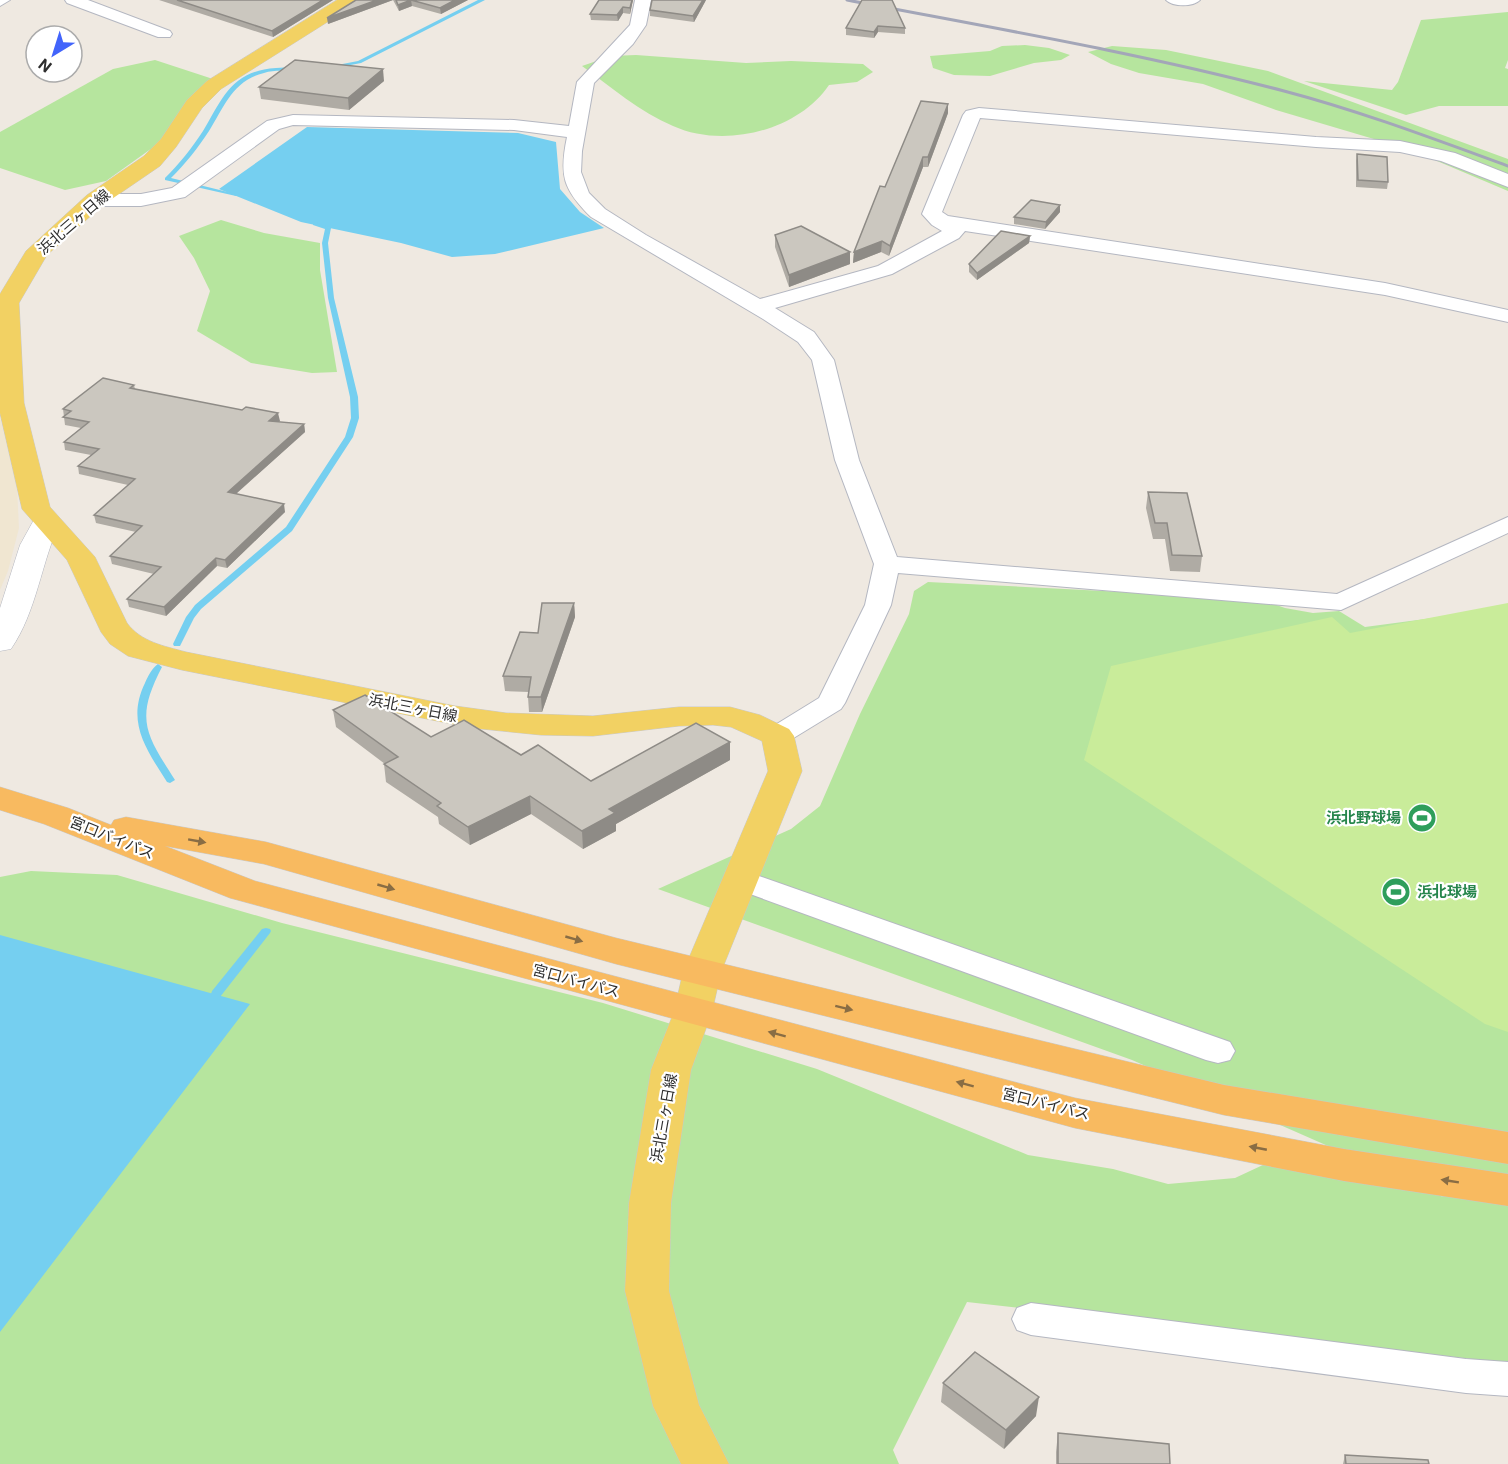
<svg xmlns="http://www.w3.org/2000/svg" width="1508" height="1464" font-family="Roboto,'Noto Sans JP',sans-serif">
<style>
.education{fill:#f0e6d1}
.green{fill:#b6e59e}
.pitch{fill:#c9ec9a}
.water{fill:#75cff0}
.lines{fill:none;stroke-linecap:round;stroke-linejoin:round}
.stream{fill:#75cff0;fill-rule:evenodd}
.minor-casing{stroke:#b4b7c1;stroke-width:2}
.secondary-casing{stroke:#b4b7c1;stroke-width:1}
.primary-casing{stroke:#c9c9c9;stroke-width:1}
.trunk-casing{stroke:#c9c9c9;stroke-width:1}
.minor{fill:#fff;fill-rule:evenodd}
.secondary{fill:#fff;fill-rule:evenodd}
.primary{fill:#f2d163;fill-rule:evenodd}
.trunk{fill:#f8ba60;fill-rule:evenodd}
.rail{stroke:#a3a6b8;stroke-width:3}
.wall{fill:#afaba4}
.shaded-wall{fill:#8e8b86}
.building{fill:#cbc7bf;stroke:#8e8b86;stroke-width:1.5}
.oneway{fill:#896d44}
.labels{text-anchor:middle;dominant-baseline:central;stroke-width:4.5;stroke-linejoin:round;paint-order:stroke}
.street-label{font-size:15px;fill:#2e2e2e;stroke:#fff}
.leisure-label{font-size:15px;font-weight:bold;fill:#27864d;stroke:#fff;text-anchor:end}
</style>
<rect width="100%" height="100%" fill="#efe9e1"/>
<path class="education" d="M 0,417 L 17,487 L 19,528 L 8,571 L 0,590 Z"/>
<g class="green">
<path d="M 1508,12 L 1508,60 L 1505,68 L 1508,69 L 1508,106 L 1439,106 L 1406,115 L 1304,81 L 1392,90 L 1398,82 L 1421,20 Z"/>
<path d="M 1025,45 L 1049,48 L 1070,55 L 1061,60 L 1034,63 L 990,76 L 954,75 L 933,68 L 930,56 L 990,51 L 1002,46 Z"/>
<path d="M 1112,46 L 1166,50 L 1268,71 L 1508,159 L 1508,191 L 1411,150 L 1276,110 L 1203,84 L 1139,73 L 1111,64 L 1088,52 Z"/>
<path d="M 636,55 L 746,63 L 791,61 L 863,64 L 873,72 L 857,82 L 829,85 C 798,131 724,149 673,126 C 640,112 611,87 582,66 L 611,56 Z"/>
<path d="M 155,60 L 213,79 L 176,131 L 106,181 L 65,190 L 0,168 L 0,132 L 113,69 Z"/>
<path d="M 221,220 L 264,233 L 320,243 L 320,270 L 337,372 L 312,373 L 251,363 L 197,331 L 210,291 L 194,258 L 179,236 Z"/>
<path d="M 928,582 L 1259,599 L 1285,608 L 1313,613 L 1339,611 L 1365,627 L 1508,608 L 1508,1363 L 967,1302 L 893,1450 L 899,1464 L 0,1464 L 0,877 L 31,871 L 117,875 L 282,923 L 603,1003 L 817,1069 L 1028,1155 L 1113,1169 L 1168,1184 L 1235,1178 L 1293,1151 L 1444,1197 L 1132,1060 L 658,889 L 791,829 L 820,806 L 860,714 L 909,614 L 914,591 Z"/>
</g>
<path class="pitch" d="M 1508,603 L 1508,1032 L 1485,1024 L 1084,760 L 1111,666 L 1332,617 L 1350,633 Z"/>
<g class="water">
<path d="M 307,127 L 518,133 L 556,142 L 560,189 L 580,212 L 604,228 L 495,254 L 452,257 L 401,243 L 301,222 L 219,189 Z"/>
<path d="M 0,935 L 250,1004 L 0,1332 Z"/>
</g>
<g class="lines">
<g class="stream">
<path d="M 478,0 L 485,0 L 361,63 L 330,69 L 327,67 L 358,61 Z"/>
<path d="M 276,68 L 292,67 L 295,69 L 292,71 C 283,71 273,70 264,73 C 233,80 224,107 209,131 C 198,148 185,164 171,178 L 236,194 L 236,196 L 165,180 L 165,178 C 179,164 192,148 203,131 C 223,98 231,71 276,68 Z"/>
<path d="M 315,222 L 331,228 L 328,243 L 334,298 L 358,397 L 359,418 L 353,437 L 292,531 L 201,609 L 194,618 L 180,646 L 174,646 L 173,644 L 186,617 L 195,605 L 286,527 L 345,437 L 351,418 L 350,397 L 328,298 L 322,243 L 325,229 L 313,225 L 313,223 Z"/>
<path d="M 158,664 L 162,667 C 135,719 145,733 175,780 L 170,783 L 167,782 C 146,749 126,722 145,683 C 148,676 152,668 158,664 Z"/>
<path d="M 266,928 L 270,929 L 271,931 L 270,933 L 220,997 L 212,997 L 211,994 L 212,991 L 262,929 Z"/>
</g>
<g class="minor-casing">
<g id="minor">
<path d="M 0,0 L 10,0 L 0,6 Z"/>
<path d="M 65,0 L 88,0 L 170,31 L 172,34 L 170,37 L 158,37 L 67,3 Z"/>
<path d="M 635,0 L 651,0 L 646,25 L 633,44 L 594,83 L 582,151 L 581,172 L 589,193 L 605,209 L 646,235 L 760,299 L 878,266 L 942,231 L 932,225 L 922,214 L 963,115 L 966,111 L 979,108 L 1316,137 L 1400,141 L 1455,153 L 1508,174 L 1508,187 L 1441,161 L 1400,152 L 1316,147 L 980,118 L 942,212 L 948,216 L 1385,283 L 1508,310 L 1508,322 L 1385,295 L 965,231 L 959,238 L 892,274 L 775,308 L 814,332 L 834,360 L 859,460 L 897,557 L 1337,594 L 1508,517 L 1508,533 L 1341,610 L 898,573 L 891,605 L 845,703 L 841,709 L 787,742 L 777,745 L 767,742 L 763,736 L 767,730 L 819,698 L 865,605 L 874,564 L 835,460 L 812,360 L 798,342 L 763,319 L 591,217 C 563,189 559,176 567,137 L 514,130 L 293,125 L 279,129 L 185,197 L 141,206 L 95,206 L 88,204 L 85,200 L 88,196 L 95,194 L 141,194 L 172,188 L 267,121 L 293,115 L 514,120 L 569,126 L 577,82 L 630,25 Z"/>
<path d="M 1166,0 L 1200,0 C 1193,7 1173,7 1166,0 Z"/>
<path d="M 739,869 L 1230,1042 L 1235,1051 L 1230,1060 L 1218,1063 L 1206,1060 L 728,886 L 723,879 L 728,872 Z"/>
<path d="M 1031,1303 L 1466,1359 L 1508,1362 L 1508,1396 L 1466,1393 L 1031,1335 L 1017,1330 L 1012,1319 L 1017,1308 Z"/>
</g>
</g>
<g class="secondary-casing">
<path id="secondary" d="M 46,513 L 56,516 L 60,522 C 41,563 37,611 11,649 L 0,651 L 0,608 L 20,545 L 36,516 Z"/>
</g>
<g class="primary-casing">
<path id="primary" d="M 337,0 L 359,0 L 356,4 L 221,89 L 202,108 L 176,147 L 160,166 L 103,205 L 47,255 L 19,303 L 24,403 L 50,507 L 95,557 L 127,623 C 141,642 164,646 186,652 L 455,706 L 506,713 L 593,716 L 679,707 L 730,707 L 760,715 L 789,729 L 794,736 L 802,771 L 721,972 L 712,1012 L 691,1070 L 671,1203 L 669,1291 L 699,1405 L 729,1464 L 681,1464 L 653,1406 L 625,1291 L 629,1203 L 651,1070 L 674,1012 L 683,972 L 768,771 L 762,741 L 731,727 L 713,725 L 679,726 L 593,736 L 541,735 L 472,728 L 182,670 L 128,656 L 110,644 L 101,632 L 67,560 L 22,509 L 0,413 L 0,294 L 26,251 L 87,195 L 144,156 L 161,139 L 187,100 L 207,81 Z"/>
</g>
<g class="trunk-casing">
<path id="trunk" d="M 0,787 L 68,808 L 111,825 L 114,820 L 126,817 L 266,842 L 616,938 L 1224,1085 L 1508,1132 L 1508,1164 L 1224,1115 L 616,964 L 264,864 L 165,846 L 255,881 L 1075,1098 L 1344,1149 L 1508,1174 L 1508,1206 L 1344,1181 L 1075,1128 L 230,898 L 44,824 L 0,810 Z"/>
</g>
<use href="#minor" class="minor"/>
<use href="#secondary" class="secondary"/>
<use href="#primary" class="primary"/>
<use href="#trunk" class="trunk"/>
<path class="rail" d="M 847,0 C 993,28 1140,53 1284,91 C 1360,111 1434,139 1508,166"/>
</g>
<g class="wall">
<path d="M 159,0 L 333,0 L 273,37 Z"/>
<path d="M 356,0 L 468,0 L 441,14 L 412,6 L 399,11 L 393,0 L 328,24 Z"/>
<path d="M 599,0 L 633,0 L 630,14 L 623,13 L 618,21 L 591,20 L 590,14 Z"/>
<path d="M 706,0 L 694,22 L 650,16 L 650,10 Z"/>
<path d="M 862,0 L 905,28 L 905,34 L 878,32 L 874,38 L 846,35 L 846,28 Z"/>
<path d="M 384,81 L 349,110 L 261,99 L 259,87 Z"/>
<path d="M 948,104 L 948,113 L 928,167 L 923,167 L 889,256 L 881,252 L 853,263 L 854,252 Z"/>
<path d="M 1357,154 L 1388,182 L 1387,189 L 1356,187 L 1356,161 Z"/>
<path d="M 1060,205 L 1060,212 L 1045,229 L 1014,224 L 1014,217 Z"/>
<path d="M 775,235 L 850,264 L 789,287 L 775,247 Z"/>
<path d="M 1030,236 L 1029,243 L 977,280 L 969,272 L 969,264 Z"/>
<path d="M 134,385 L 135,389 L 280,421 L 278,422 L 304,424 L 305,432 L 236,494 L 285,512 L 227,568 L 217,566 L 166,616 L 129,607 L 127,599 L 154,574 L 112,564 L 110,556 L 136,532 L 96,523 L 94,515 L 128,485 L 79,474 L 78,466 L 91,455 L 65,450 L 64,442 L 81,428 L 65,425 L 63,409 Z"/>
<path d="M 1148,492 L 1202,556 L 1200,572 L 1170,571 L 1165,539 L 1153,539 L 1146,508 Z"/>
<path d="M 574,603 L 575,617 L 542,712 L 529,712 L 528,697 L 529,692 L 505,691 L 503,676 L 538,633 Z"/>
<path d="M 333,710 L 431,737 L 521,755 L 591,781 L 730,742 L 730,760 L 616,824 L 616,831 L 583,849 L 531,814 L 470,845 L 439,824 L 438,817 L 386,782 L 384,764 L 385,764 L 336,727 Z"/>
<path d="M 943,1383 L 1036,1416 L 1004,1449 L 941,1402 Z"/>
<path d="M 1058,1433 L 1170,1464 L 1056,1464 L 1056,1452 Z"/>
<path d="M 1345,1455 L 1429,1464 L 1343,1464 Z"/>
</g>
<g class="shaded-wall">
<path d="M 323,0 L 333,0 L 273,37 L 272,31 Z"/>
<path d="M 377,0 L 393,0 L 328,24 L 327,18 Z"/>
<path d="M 411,0 L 412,6 L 399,11 L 398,5 Z"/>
<path d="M 455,0 L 468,0 L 441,14 L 440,8 Z"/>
<path d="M 632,0 L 633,0 L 630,14 L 630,8 Z"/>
<path d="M 703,0 L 706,0 L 694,22 L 693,16 Z"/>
<path d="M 623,7 L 623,13 L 618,21 L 617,15 Z"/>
<path d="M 878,26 L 878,32 L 874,38 L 874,32 Z"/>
<path d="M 383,69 L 384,81 L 349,110 L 348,98 Z"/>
<path d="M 948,104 L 948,113 L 928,167 L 928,157 Z"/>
<path d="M 923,157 L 923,167 L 889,256 L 890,246 Z"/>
<path d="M 1060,205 L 1060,212 L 1045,229 L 1046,222 Z"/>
<path d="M 1030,236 L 1029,243 L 977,280 L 977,273 Z"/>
<path d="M 882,241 L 881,252 L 853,263 L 854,252 Z"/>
<path d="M 850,252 L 850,264 L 789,287 L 789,275 Z"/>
<path d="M 278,413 L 280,421 L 270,429 L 269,421 Z"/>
<path d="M 304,424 L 305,432 L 229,500 L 228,492 Z"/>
<path d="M 284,504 L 285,512 L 227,568 L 225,560 Z"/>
<path d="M 216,558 L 217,566 L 166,616 L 164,607 Z"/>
<path d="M 574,603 L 575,617 L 542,712 L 541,697 Z"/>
<path d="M 730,742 L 730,760 L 616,824 L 616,831 L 583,849 L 582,831 L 609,809 Z"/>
<path d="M 530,796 L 531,814 L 470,845 L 468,827 Z"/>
<path d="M 1039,1397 L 1036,1416 L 1004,1449 L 1006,1430 Z"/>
</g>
<g class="building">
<path d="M 177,0 L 323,0 L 272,31 Z"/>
<path d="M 356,0 L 377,0 L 327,18 Z"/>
<path d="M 396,0 L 455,0 L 440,8 L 411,0 L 398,5 Z"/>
<path d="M 599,0 L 632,0 L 630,8 L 623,7 L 617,15 L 590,14 Z"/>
<path d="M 652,0 L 703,0 L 693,16 L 650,10 Z"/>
<path d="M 862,0 L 892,0 L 905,28 L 878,26 L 874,32 L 846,28 Z"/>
<path d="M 295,60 L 383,69 L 348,98 L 259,87 Z"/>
<path d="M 921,101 L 948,104 L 928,157 L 923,157 L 890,246 L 882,241 L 854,252 L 880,186 L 885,187 Z"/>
<path d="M 1357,154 L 1387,157 L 1388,182 L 1358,180 Z"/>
<path d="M 1031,200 L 1060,205 L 1046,222 L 1014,217 Z"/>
<path d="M 801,226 L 850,252 L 789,275 L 775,235 Z"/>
<path d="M 1001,231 L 1030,236 L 977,273 L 969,264 Z"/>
<path d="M 103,378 L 134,385 L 130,388 L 242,410 L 246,407 L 278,413 L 269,421 L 304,424 L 228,492 L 284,504 L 225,560 L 216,558 L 164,607 L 127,599 L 161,567 L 110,556 L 142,526 L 94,515 L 135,479 L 78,466 L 99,449 L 64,442 L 89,422 L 63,417 L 71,411 L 63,409 Z"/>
<path d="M 1148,492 L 1187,493 L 1202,556 L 1172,555 L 1167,523 L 1155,523 Z"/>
<path d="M 542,603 L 574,603 L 541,697 L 528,697 L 531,677 L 503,676 L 520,632 L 538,633 Z"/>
<path d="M 365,695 L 431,737 L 464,720 L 521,755 L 538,745 L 591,781 L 696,723 L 730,742 L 609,809 L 615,813 L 582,831 L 530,796 L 468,827 L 437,806 L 441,803 L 384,764 L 398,757 L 333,710 Z"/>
<path d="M 975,1352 L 1039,1397 L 1006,1430 L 943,1383 Z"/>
<path d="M 1058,1433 L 1169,1444 L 1170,1464 L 1058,1464 Z"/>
<path d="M 1345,1455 L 1428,1460 L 1429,1464 L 1346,1464 Z"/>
</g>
<defs><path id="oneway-solid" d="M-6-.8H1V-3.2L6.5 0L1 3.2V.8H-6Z" transform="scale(1.5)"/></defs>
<g class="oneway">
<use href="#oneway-solid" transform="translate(197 841) rotate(10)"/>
<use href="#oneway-solid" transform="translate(386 887) rotate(16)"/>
<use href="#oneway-solid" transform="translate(574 939) rotate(16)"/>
<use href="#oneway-solid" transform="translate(844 1008) rotate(14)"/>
<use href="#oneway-solid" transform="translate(777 1034) rotate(-165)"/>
<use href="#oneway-solid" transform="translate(965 1084) rotate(-165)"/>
<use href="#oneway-solid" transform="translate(1258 1148) rotate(-169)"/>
<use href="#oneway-solid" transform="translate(1450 1181) rotate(-171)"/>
</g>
<defs>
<g id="stadium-disc" transform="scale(1.5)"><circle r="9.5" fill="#2e9e5b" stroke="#fff"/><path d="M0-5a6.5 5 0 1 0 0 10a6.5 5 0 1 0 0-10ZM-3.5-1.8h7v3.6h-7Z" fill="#fff"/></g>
</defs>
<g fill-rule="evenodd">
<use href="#stadium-disc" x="1422" y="818"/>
<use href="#stadium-disc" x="1396" y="892"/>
</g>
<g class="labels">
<g class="street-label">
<text transform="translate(74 222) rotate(-41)">浜北三ヶ日線</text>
<text transform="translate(413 708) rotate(11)">浜北三ヶ日線</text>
<text transform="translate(112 838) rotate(22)">宮口バイパス</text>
<text transform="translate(576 981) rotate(15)">宮口バイパス</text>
<text transform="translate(1046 1104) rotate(14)">宮口バイパス</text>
<text transform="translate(664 1118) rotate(-80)">浜北三ヶ日線</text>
</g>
<g class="leisure-label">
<text x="1401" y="818">浜北野球場</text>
<text x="1417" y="892" text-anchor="start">浜北球場</text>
</g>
</g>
<g transform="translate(54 54) rotate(218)"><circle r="28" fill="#ffffff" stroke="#ababab" stroke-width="1.5"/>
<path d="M0-4.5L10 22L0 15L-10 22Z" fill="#4264fb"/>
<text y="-9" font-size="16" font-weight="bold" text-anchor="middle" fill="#2e2e2e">N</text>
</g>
</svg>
